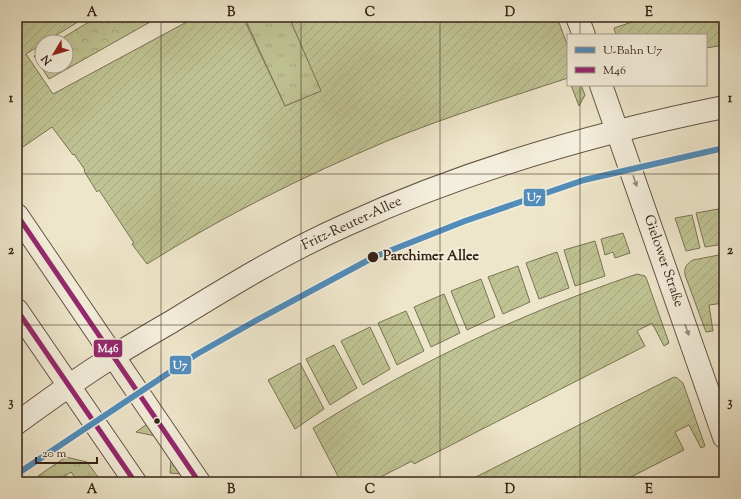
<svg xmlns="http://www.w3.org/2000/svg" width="741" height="499" font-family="'Sorts Mill Goudy',serif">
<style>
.grass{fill:url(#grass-tufts);stroke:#7a7456}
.forest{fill:url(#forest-crowns);stroke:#7a7456}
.garden{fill:url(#garden-furrows);stroke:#7a7456}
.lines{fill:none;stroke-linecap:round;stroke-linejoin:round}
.minor-casing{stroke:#645445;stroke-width:24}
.tertiary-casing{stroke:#645445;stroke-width:24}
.minor{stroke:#f4efdd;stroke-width:22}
.tertiary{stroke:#f4efdd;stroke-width:22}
.bus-1-casing{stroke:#f4efdd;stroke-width:8}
.bus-1{stroke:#95276e;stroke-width:5}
.metro-1-casing{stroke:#f4efdd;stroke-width:9}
.metro-1{stroke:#528dba;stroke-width:6}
.oneway{fill:#958a7a}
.grid{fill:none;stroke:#362418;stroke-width:1;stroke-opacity:0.55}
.stop-dot{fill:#362418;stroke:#f4efdd;stroke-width:1.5}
.labels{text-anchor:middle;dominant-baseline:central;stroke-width:3.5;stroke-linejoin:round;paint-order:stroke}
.street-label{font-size:14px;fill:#362418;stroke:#f4efdd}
.stop-label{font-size:14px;font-weight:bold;fill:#362418;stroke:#f4efdd;text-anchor:start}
.line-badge{stroke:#f4efdd;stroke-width:1.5}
.badge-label{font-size:11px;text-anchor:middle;font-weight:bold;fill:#fff}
.neatline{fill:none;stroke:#362418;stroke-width:1.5}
.grid-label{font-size:13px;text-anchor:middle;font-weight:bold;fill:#362418}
</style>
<defs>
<pattern id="grass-tufts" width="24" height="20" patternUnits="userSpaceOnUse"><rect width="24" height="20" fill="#bfc393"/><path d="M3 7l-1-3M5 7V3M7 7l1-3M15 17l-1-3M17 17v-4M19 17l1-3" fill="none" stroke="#a5a77e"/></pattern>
<pattern id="forest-crowns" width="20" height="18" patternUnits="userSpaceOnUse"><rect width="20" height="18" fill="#bfc393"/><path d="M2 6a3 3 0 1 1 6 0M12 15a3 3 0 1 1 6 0" fill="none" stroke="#a5a77e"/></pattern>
<pattern id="garden-furrows" width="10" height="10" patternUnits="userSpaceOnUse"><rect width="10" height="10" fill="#bfc393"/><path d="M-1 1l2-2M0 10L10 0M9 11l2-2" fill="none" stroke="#a5a77e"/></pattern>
</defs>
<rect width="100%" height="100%" fill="#eee6cb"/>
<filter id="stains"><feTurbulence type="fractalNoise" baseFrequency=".005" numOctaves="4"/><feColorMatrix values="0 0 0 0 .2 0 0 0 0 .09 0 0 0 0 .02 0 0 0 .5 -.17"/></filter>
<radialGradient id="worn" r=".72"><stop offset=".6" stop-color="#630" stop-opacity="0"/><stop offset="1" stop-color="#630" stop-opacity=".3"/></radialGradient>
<g class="grass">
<path d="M 255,17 L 289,17 L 322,91 L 285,106 L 246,21 Z"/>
<path d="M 129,394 L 190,482 L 187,482 L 182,474 L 170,473 L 171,459 L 156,436 L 136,432 L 147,424 L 128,395 Z"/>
<path d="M 66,457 L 87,462 L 98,477 L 91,482 L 78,482 L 71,472 L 62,478 L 60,476 L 50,482 L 41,482 L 38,476 Z"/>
</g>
<path class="forest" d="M 97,17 L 159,17 L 49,79 L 34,56 L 42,51 L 42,66 L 66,66 L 66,42 L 56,42 Z"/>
<g class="garden">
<path d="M 17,17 L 86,17 L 45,42 L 42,42 L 42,44 L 26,54 L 53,94 L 196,17 L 243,17 L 285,106 L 321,91 L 289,17 L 557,17 L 568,47 L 568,78 C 507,98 446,117 387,141 C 304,176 223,216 147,264 L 132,244 L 134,243 L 99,190 L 97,192 L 84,171 L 85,170 L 74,154 L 73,155 L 52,127 L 17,151 Z"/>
<path d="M 647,17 L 724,17 L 724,45 L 706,48 L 706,35 L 616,35 L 614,28 Z"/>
<path d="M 571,85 L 581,85 L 585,95 L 579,106 Z"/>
<path d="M 724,208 L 724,244 L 705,247 L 696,213 Z"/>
<path d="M 692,215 L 700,248 L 686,251 L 675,218 Z"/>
<path d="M 623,233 L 630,253 L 615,258 L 613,252 L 605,255 L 601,239 Z"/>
<path d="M 595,241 L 605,276 L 575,286 L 564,250 Z"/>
<path d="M 557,252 L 569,288 L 539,299 L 526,263 Z"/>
<path d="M 724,254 L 724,303 L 709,305 L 713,331 L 706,332 L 685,275 C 684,268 686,264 693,260 Z"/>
<path d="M 518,266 L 530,302 L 503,314 L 488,277 Z"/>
<path d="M 637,274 L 645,276 L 647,280 L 669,343 L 664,346 L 652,323 L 637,331 L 645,346 L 414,464 L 412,461 L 371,482 L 341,482 L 313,428 C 416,363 522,313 637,274 Z"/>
<path d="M 481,279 L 495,317 L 467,330 L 451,291 Z"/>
<path d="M 444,294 L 460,333 L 431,347 L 414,307 Z"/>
<path d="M 406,311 L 424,351 L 397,365 L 378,323 Z"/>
<path d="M 370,327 L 390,369 L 363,385 L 341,341 Z"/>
<path d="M 334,345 L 357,388 L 330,405 L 306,359 Z"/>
<path d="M 300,363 L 324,409 L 295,429 L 268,380 Z"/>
<path d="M 674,377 L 677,378 L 683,383 L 705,446 L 701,448 L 689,425 L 675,432 L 684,450 L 621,482 L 466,482 Z"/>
</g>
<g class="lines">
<g class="minor-casing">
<g id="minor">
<path d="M 577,17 L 584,35"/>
<path d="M 601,85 L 724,437"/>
<path d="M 17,423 C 49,400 81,376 114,356 C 133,344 152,333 171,322 C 228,287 285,252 346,225 C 466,170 595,133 724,107"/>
</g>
</g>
<g class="tertiary-casing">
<g id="tertiary">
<path d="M 17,215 L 199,482"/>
<path d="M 17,310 L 135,482"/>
</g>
</g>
<use href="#minor" class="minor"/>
<use href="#tertiary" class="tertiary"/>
<g class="bus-1-casing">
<g id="bus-1">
<path d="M 17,215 L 199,482"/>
<path d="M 17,310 L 135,482"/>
</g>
</g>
<use href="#bus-1" class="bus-1"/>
<g class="metro-1-casing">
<path id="metro-1" d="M 17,474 L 197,354 L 255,321 L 374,257 L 465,221 L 584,180 L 724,148"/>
</g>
<use href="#metro-1" class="metro-1"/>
</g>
<defs><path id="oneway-solid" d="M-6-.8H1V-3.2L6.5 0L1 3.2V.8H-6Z"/></defs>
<g class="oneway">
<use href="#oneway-solid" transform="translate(635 181) rotate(71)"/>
<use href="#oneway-solid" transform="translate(687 330) rotate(71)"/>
</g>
<path class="grid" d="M 161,17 L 161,482M 301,17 L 301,482M 440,17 L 440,482M 580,17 L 580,35M 580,85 L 580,482M 17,174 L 724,174M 17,325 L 724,325"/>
<g class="stop-dot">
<circle cx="373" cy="257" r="6"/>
<circle cx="157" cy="421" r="3.5"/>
</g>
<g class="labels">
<g class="street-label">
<text transform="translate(352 224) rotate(-25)">Fritz-Reuter-Allee</text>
<text transform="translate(663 261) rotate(71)">Gielower Straße</text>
</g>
<g class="stop-label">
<text x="383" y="257">Parchimer Allee</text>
</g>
</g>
<g class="line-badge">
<rect x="523" y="188" width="23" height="19" rx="4" fill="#528dba"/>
<rect x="93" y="339" width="30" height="19" rx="4" fill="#95276e"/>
<rect x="169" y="355" width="23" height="20" rx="4" fill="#528dba"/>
</g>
<g class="badge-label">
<text x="534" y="201">U7</text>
<text x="108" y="352">M46</text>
<text x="180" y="369">U7</text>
</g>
<rect width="741" height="499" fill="none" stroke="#eee6cb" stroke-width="44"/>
<rect x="567" y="34" width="140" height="52" fill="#f4efdd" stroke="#a89e8e"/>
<rect x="575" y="47" width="20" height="6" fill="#528dba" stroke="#a89e8e"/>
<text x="603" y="54" font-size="12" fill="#362418">U-Bahn U7</text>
<rect x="575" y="67" width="20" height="6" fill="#95276e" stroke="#a89e8e"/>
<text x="603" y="74" font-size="12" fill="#362418">M46</text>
<g transform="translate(54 54) rotate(232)"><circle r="19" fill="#f4efdd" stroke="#a89e8e"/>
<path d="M0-3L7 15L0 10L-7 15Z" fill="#8f2418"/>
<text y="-6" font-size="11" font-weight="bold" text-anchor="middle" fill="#362418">N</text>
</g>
<path d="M36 457v6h61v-6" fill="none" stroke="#362418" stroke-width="2"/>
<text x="42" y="457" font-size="12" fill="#362418" stroke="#f4efdd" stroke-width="3" paint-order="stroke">20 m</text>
<rect x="22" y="22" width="697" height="455" class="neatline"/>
<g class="grid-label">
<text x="92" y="16">A</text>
<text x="231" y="16">B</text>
<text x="370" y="16">C</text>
<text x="510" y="16">D</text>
<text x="649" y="16">E</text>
<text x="11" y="102">1</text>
<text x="730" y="102">1</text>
<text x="11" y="254">2</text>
<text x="730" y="254">2</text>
<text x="11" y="406">3</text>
<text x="730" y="406">3</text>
<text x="92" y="493">A</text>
<text x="231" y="493">B</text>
<text x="370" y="493">C</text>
<text x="510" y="493">D</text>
<text x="649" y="493">E</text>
</g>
<rect width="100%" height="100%" filter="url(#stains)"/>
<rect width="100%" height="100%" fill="url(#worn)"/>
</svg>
